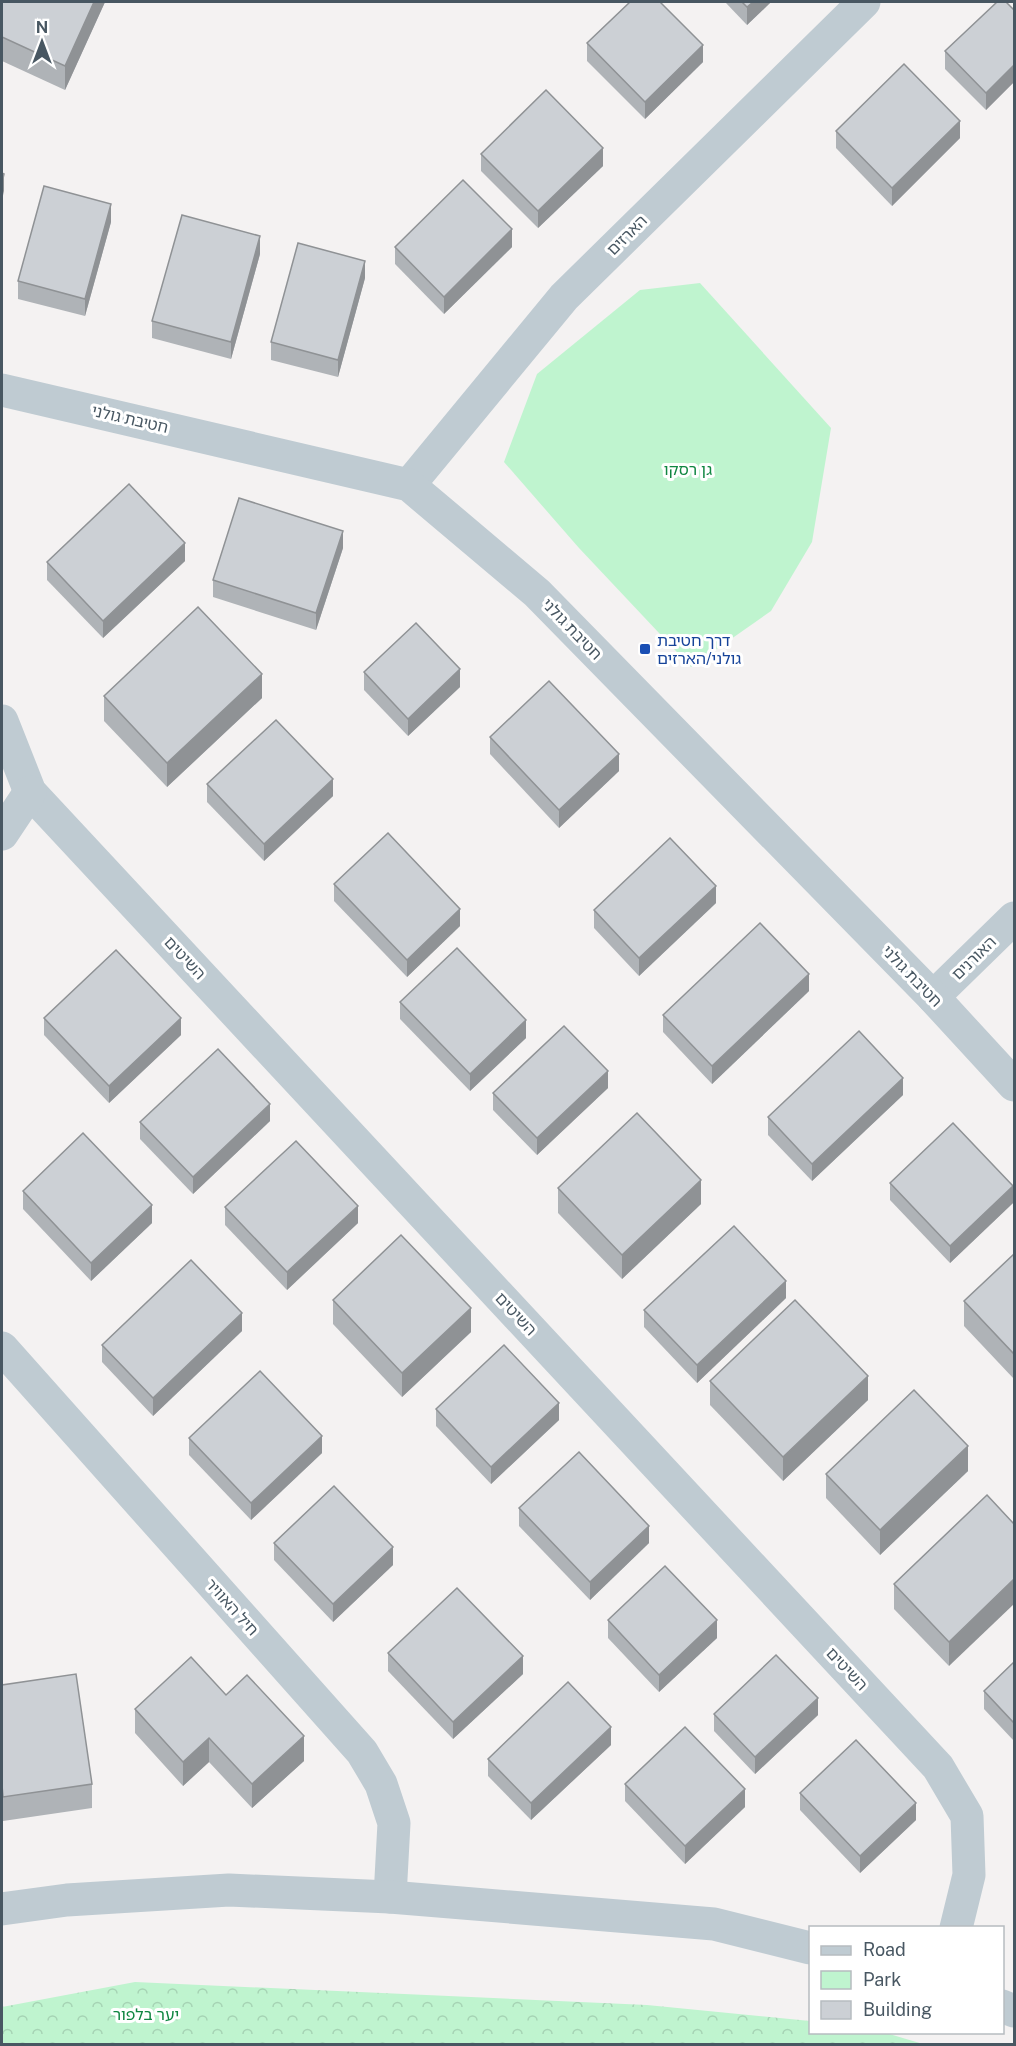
<svg xmlns="http://www.w3.org/2000/svg" width="1016" height="2046" font-family="'Public Sans','Noto Sans Hebrew',sans-serif">
<style>
.forest{fill:url(#forest-crowns)}
.park{fill:#bff4cf}
.lines{fill:none;stroke-linecap:round;stroke-linejoin:round}
.minor{stroke:#bfcbd2;stroke-width:33}
.tertiary{stroke:#bfcbd2;stroke-width:33}
.wall{fill:#afb3b7}
.shaded-wall{fill:#8f9295}
.building{fill:#ccd0d5;stroke:#8f9295;stroke-width:1.5}
.transit-dot{fill:#1a4fb4;stroke:#fff;stroke-width:2}
.labels{text-anchor:middle;dominant-baseline:central;stroke-width:6;stroke-linejoin:round;paint-order:stroke}
.street-label{font-size:16px;fill:#485762;stroke:#fff}
.park-label{font-size:16px;fill:#108641;stroke:#fff}
.transit-label{font-size:16px;fill:#164399;stroke:#fff;text-anchor:start}
</style>
<defs>
<pattern id="forest-crowns" width="20" height="18" patternUnits="userSpaceOnUse" patternTransform="scale(1.5)"><rect width="20" height="18" fill="#bff4cf"/><path d="M2 6a3 3 0 1 1 6 0M12 15a3 3 0 1 1 6 0" fill="none" stroke="#a6d3b4"/></pattern>
</defs>
<rect width="100%" height="100%" fill="#f4f2f2"/>
<path class="forest" d="M 135,1982 L 647,2005 L 810,2021 L 810,2032 L 886,2033 L 923,2044 L 2,2044 L 2,2007 Z"/>
<path class="park" d="M 700,283 L 831,428 L 812,542 L 771,611 L 691,667 L 579,548 L 504,462 L 537,374 L 640,290 Z"/>
<g class="lines">
<g class="minor">
<path d="M 409,485 L 564,297 L 864,2"/>
<path d="M 2,721 L 30,792 L 938,1767 L 967,1816 L 969,1875 L 956,1928"/>
<path d="M 2,834 L 30,792"/>
<path d="M 933,997 L 1014,918"/>
<path d="M 2,1348 L 362,1752 L 381,1784 L 394,1823 L 390,1897"/>
<path d="M 2,1909 L 67,1900 L 229,1890 L 390,1897 L 714,1924 L 810,1948"/>
<path d="M 1002,2006 L 1014,2011"/>
</g>
<path class="tertiary" d="M 2,390 L 409,485 L 537,593 L 933,997 L 1014,1085"/>
</g>
<g class="wall">
<path d="M 2,2 L 105,2 L 65,90 L 2,61 Z"/>
<path d="M 725,2 L 771,2 L 747,25 Z"/>
<path d="M 1014,10 L 1014,82 L 986,110 L 945,69 L 945,51 Z"/>
<path d="M 587,43 L 703,62 L 645,119 L 587,61 Z"/>
<path d="M 836,131 L 960,138 L 892,206 L 836,148 Z"/>
<path d="M 481,154 L 603,166 L 538,228 L 481,171 Z"/>
<path d="M 111,222 L 85,316 L 18,299 L 18,281 Z"/>
<path d="M 395,247 L 512,247 L 444,314 L 395,264 Z"/>
<path d="M 260,254 L 231,359 L 152,338 L 152,321 Z"/>
<path d="M 365,278 L 338,377 L 271,360 L 271,342 Z"/>
<path d="M 343,548 L 316,630 L 213,597 L 213,580 Z"/>
<path d="M 185,561 L 103,638 L 47,580 L 47,562 Z"/>
<path d="M 364,672 L 460,687 L 408,736 L 364,690 Z"/>
<path d="M 104,696 L 262,698 L 167,787 L 104,721 Z"/>
<path d="M 490,737 L 619,771 L 559,828 L 490,754 Z"/>
<path d="M 207,784 L 333,796 L 264,861 L 207,802 Z"/>
<path d="M 334,884 L 460,926 L 407,977 L 334,901 Z"/>
<path d="M 716,903 L 639,976 L 594,928 L 594,910 Z"/>
<path d="M 809,991 L 712,1084 L 663,1032 L 663,1015 Z"/>
<path d="M 400,1002 L 526,1038 L 470,1091 L 400,1019 Z"/>
<path d="M 44,1018 L 181,1035 L 109,1103 L 44,1035 Z"/>
<path d="M 608,1088 L 537,1155 L 493,1110 L 493,1093 Z"/>
<path d="M 903,1095 L 812,1181 L 768,1135 L 768,1117 Z"/>
<path d="M 270,1121 L 193,1194 L 140,1139 L 140,1122 Z"/>
<path d="M 890,1183 L 1013,1203 L 950,1263 L 890,1200 Z"/>
<path d="M 558,1188 L 701,1204 L 622,1279 L 558,1213 Z"/>
<path d="M 23,1191 L 152,1223 L 91,1281 L 23,1209 Z"/>
<path d="M 225,1207 L 358,1223 L 287,1290 L 225,1225 Z"/>
<path d="M 1014,1254 L 1014,1379 L 964,1326 L 964,1301 Z"/>
<path d="M 786,1298 L 697,1383 L 644,1327 L 644,1310 Z"/>
<path d="M 333,1300 L 471,1332 L 402,1397 L 333,1324 Z"/>
<path d="M 242,1331 L 153,1416 L 102,1362 L 102,1345 Z"/>
<path d="M 710,1381 L 868,1400 L 783,1481 L 710,1405 Z"/>
<path d="M 436,1409 L 559,1420 L 491,1484 L 436,1426 Z"/>
<path d="M 189,1438 L 322,1453 L 251,1520 L 189,1455 Z"/>
<path d="M 968,1471 L 880,1555 L 826,1498 L 826,1474 Z"/>
<path d="M 987,1495 L 949,1666 L 894,1609 L 894,1584 Z"/>
<path d="M 519,1508 L 649,1543 L 590,1600 L 519,1526 Z"/>
<path d="M 274,1543 L 393,1565 L 333,1622 L 274,1560 Z"/>
<path d="M 608,1620 L 717,1638 L 659,1692 L 608,1638 Z"/>
<path d="M 388,1653 L 523,1674 L 453,1739 L 388,1671 Z"/>
<path d="M 1014,1662 L 1014,1741 L 984,1709 L 984,1691 Z"/>
<path d="M 2,1685 L 92,1784 L 92,1808 L 3,1821 L 2,1809 Z"/>
<path d="M 135,1709 L 304,1761 L 252,1808 L 209,1762 L 183,1786 L 135,1733 Z"/>
<path d="M 714,1714 L 818,1715 L 755,1774 L 714,1731 Z"/>
<path d="M 611,1745 L 531,1820 L 488,1776 L 488,1759 Z"/>
<path d="M 625,1784 L 745,1807 L 685,1864 L 625,1801 Z"/>
<path d="M 800,1793 L 916,1820 L 860,1873 L 800,1810 Z"/>
</g>
<g class="shaded-wall">
<path d="M 94,2 L 105,2 L 65,90 L 65,66 Z"/>
<path d="M 753,2 L 771,2 L 747,25 L 747,7 Z"/>
<path d="M 703,45 L 703,62 L 645,119 L 645,102 Z"/>
<path d="M 1014,65 L 1014,82 L 986,110 L 986,93 Z"/>
<path d="M 960,121 L 960,138 L 892,206 L 892,188 Z"/>
<path d="M 603,148 L 603,166 L 538,228 L 538,211 Z"/>
<path d="M 4,174 L 4,191 L 2,200 L 2,183 Z"/>
<path d="M 111,204 L 111,222 L 85,316 L 85,299 Z"/>
<path d="M 512,229 L 512,247 L 444,314 L 444,297 Z"/>
<path d="M 260,236 L 260,254 L 231,359 L 231,342 Z"/>
<path d="M 365,261 L 365,278 L 338,377 L 338,360 Z"/>
<path d="M 343,531 L 343,548 L 316,630 L 316,613 Z"/>
<path d="M 185,543 L 185,561 L 103,638 L 103,621 Z"/>
<path d="M 460,669 L 460,687 L 408,736 L 408,719 Z"/>
<path d="M 262,674 L 262,698 L 167,787 L 167,763 Z"/>
<path d="M 619,754 L 619,771 L 559,828 L 559,810 Z"/>
<path d="M 333,779 L 333,796 L 264,861 L 264,844 Z"/>
<path d="M 716,886 L 716,903 L 639,976 L 639,958 Z"/>
<path d="M 460,909 L 460,926 L 407,977 L 407,960 Z"/>
<path d="M 809,974 L 809,991 L 712,1084 L 712,1066 Z"/>
<path d="M 181,1018 L 181,1035 L 109,1103 L 109,1086 Z"/>
<path d="M 526,1020 L 526,1038 L 470,1091 L 470,1074 Z"/>
<path d="M 608,1071 L 608,1088 L 537,1155 L 537,1138 Z"/>
<path d="M 903,1078 L 903,1095 L 812,1181 L 812,1164 Z"/>
<path d="M 270,1104 L 270,1121 L 193,1194 L 193,1177 Z"/>
<path d="M 701,1180 L 701,1204 L 622,1279 L 622,1255 Z"/>
<path d="M 1013,1186 L 1013,1203 L 950,1263 L 950,1246 Z"/>
<path d="M 152,1205 L 152,1223 L 91,1281 L 91,1263 Z"/>
<path d="M 358,1206 L 358,1223 L 287,1290 L 287,1272 Z"/>
<path d="M 786,1281 L 786,1298 L 697,1383 L 697,1365 Z"/>
<path d="M 471,1308 L 471,1332 L 402,1397 L 402,1373 Z"/>
<path d="M 242,1313 L 242,1331 L 153,1416 L 153,1398 Z"/>
<path d="M 868,1376 L 868,1400 L 783,1481 L 783,1457 Z"/>
<path d="M 559,1403 L 559,1420 L 491,1484 L 491,1467 Z"/>
<path d="M 322,1436 L 322,1453 L 251,1520 L 251,1503 Z"/>
<path d="M 968,1446 L 968,1471 L 880,1555 L 880,1530 Z"/>
<path d="M 649,1526 L 649,1543 L 590,1600 L 590,1582 Z"/>
<path d="M 393,1547 L 393,1565 L 333,1622 L 333,1604 Z"/>
<path d="M 1014,1579 L 1014,1604 L 949,1666 L 949,1642 Z"/>
<path d="M 717,1620 L 717,1638 L 659,1692 L 659,1675 Z"/>
<path d="M 523,1656 L 523,1674 L 453,1739 L 453,1722 Z"/>
<path d="M 818,1698 L 818,1715 L 755,1774 L 755,1757 Z"/>
<path d="M 611,1727 L 611,1745 L 531,1820 L 531,1803 Z"/>
<path d="M 304,1736 L 304,1761 L 252,1808 L 252,1784 Z"/>
<path d="M 209,1738 L 209,1762 L 183,1786 L 183,1762 Z"/>
<path d="M 745,1789 L 745,1807 L 685,1864 L 685,1846 Z"/>
<path d="M 916,1803 L 916,1820 L 860,1873 L 860,1856 Z"/>
</g>
<g class="building">
<path d="M 2,2 L 94,2 L 65,66 L 2,37 Z"/>
<path d="M 630,2 L 660,2 L 703,45 L 645,102 L 587,43 Z"/>
<path d="M 742,2 L 753,2 L 747,7 Z"/>
<path d="M 997,2 L 1006,2 L 1014,10 L 1014,65 L 986,93 L 945,51 Z"/>
<path d="M 904,64 L 960,121 L 892,188 L 836,131 Z"/>
<path d="M 546,90 L 603,148 L 538,211 L 481,154 Z"/>
<path d="M 2,173 L 4,174 L 2,183 Z"/>
<path d="M 463,180 L 512,229 L 444,297 L 395,247 Z"/>
<path d="M 44,186 L 111,204 L 85,299 L 18,281 Z"/>
<path d="M 182,215 L 260,236 L 231,342 L 152,321 Z"/>
<path d="M 298,243 L 365,261 L 338,360 L 271,342 Z"/>
<path d="M 129,484 L 185,543 L 103,621 L 47,562 Z"/>
<path d="M 239,498 L 343,531 L 316,613 L 213,580 Z"/>
<path d="M 198,607 L 262,674 L 167,763 L 104,696 Z"/>
<path d="M 416,623 L 460,669 L 408,719 L 364,672 Z"/>
<path d="M 549,681 L 619,754 L 559,810 L 490,737 Z"/>
<path d="M 276,720 L 333,779 L 264,844 L 207,784 Z"/>
<path d="M 388,833 L 460,909 L 407,960 L 334,884 Z"/>
<path d="M 670,838 L 716,886 L 639,958 L 594,910 Z"/>
<path d="M 760,923 L 809,974 L 712,1066 L 663,1015 Z"/>
<path d="M 457,948 L 526,1020 L 470,1074 L 400,1002 Z"/>
<path d="M 116,950 L 181,1018 L 109,1086 L 44,1018 Z"/>
<path d="M 564,1026 L 608,1071 L 537,1138 L 493,1093 Z"/>
<path d="M 859,1031 L 903,1078 L 812,1164 L 768,1117 Z"/>
<path d="M 218,1049 L 270,1104 L 193,1177 L 140,1122 Z"/>
<path d="M 637,1113 L 701,1180 L 622,1255 L 558,1188 Z"/>
<path d="M 953,1123 L 1013,1186 L 950,1246 L 890,1183 Z"/>
<path d="M 83,1133 L 152,1205 L 91,1263 L 23,1191 Z"/>
<path d="M 296,1141 L 358,1206 L 287,1272 L 225,1207 Z"/>
<path d="M 734,1226 L 786,1281 L 697,1365 L 644,1310 Z"/>
<path d="M 401,1235 L 471,1308 L 402,1373 L 333,1300 Z"/>
<path d="M 1014,1254 L 1014,1354 L 964,1301 Z"/>
<path d="M 191,1260 L 242,1313 L 153,1398 L 102,1345 Z"/>
<path d="M 795,1300 L 868,1376 L 783,1457 L 710,1381 Z"/>
<path d="M 504,1345 L 559,1403 L 491,1467 L 436,1409 Z"/>
<path d="M 260,1371 L 322,1436 L 251,1503 L 189,1438 Z"/>
<path d="M 914,1390 L 968,1446 L 880,1530 L 826,1474 Z"/>
<path d="M 579,1452 L 649,1526 L 590,1582 L 519,1508 Z"/>
<path d="M 334,1486 L 393,1547 L 333,1604 L 274,1543 Z"/>
<path d="M 987,1495 L 1014,1524 L 1014,1579 L 949,1642 L 894,1584 Z"/>
<path d="M 665,1566 L 717,1620 L 659,1675 L 608,1620 Z"/>
<path d="M 457,1588 L 523,1656 L 453,1722 L 388,1653 Z"/>
<path d="M 776,1655 L 818,1698 L 755,1757 L 714,1714 Z"/>
<path d="M 191,1657 L 226,1695 L 247,1675 L 304,1736 L 252,1784 L 209,1738 L 183,1762 L 135,1709 Z"/>
<path d="M 1014,1662 L 1014,1723 L 984,1691 Z"/>
<path d="M 76,1674 L 92,1784 L 3,1797 L 2,1785 L 2,1685 Z"/>
<path d="M 568,1682 L 611,1727 L 531,1803 L 488,1759 Z"/>
<path d="M 685,1727 L 745,1789 L 685,1846 L 625,1784 Z"/>
<path d="M 856,1740 L 916,1803 L 860,1856 L 800,1793 Z"/>
</g>
<rect class="transit-dot" x="639" y="643" width="12" height="12" rx="3"/>
<g class="labels">
<g class="street-label">
<text transform="translate(627 235) rotate(-45)">הארזים</text>
<text transform="translate(130 419) rotate(13)">חטיבת גולני</text>
<text transform="translate(572 629) rotate(46)">חטיבת גולני</text>
<text transform="translate(185 958) rotate(47)">השיטים</text>
<text transform="translate(974 958) rotate(-44)">האורנים</text>
<text transform="translate(912 976) rotate(46)">חטיבת גולני</text>
<text transform="translate(516 1314) rotate(47)">השיטים</text>
<text transform="translate(232 1607) rotate(48)">חיל האוויר</text>
<text transform="translate(847 1669) rotate(47)">השיטים</text>
</g>
<g class="park-label">
<text x="688" y="469">גן רסקו</text>
<text x="146" y="2014">יער בלפור</text>
</g>
<g class="transit-label">
<text x="657" y="640">דרך חטיבת<tspan x="657" dy="18">גולני/הארזים</tspan></text>
</g>
</g>
<rect width="1016" height="2046" fill="none" stroke="#485762" stroke-width="6"/>
<rect x="809" y="1926" width="195" height="108" fill="#ffffff" stroke="#b6bcc0" stroke-width="1.5"/>
<rect x="821" y="1946" width="30" height="9" fill="#bfcbd2" stroke="#b6bcc0" stroke-width="1.5"/>
<text x="863" y="1956" font-size="18" fill="#485762">Road</text>
<rect x="821" y="1971" width="30" height="18" fill="#bff4cf" stroke="#b6bcc0" stroke-width="1.5"/>
<text x="863" y="1986" font-size="18" fill="#485762">Park</text>
<rect x="821" y="2001" width="30" height="18" fill="#ccd0d5" stroke="#b6bcc0" stroke-width="1.5"/>
<text x="863" y="2016" font-size="18" fill="#485762">Building</text>
<g transform="translate(42 42)" stroke="#ffffff" stroke-width="4.5" paint-order="stroke">
<path d="M0-4.5L10 22L0 15L-10 22Z" fill="#485762"/>
<text y="-9" font-size="16" font-weight="bold" text-anchor="middle" fill="#485762">N</text>
</g>
</svg>
